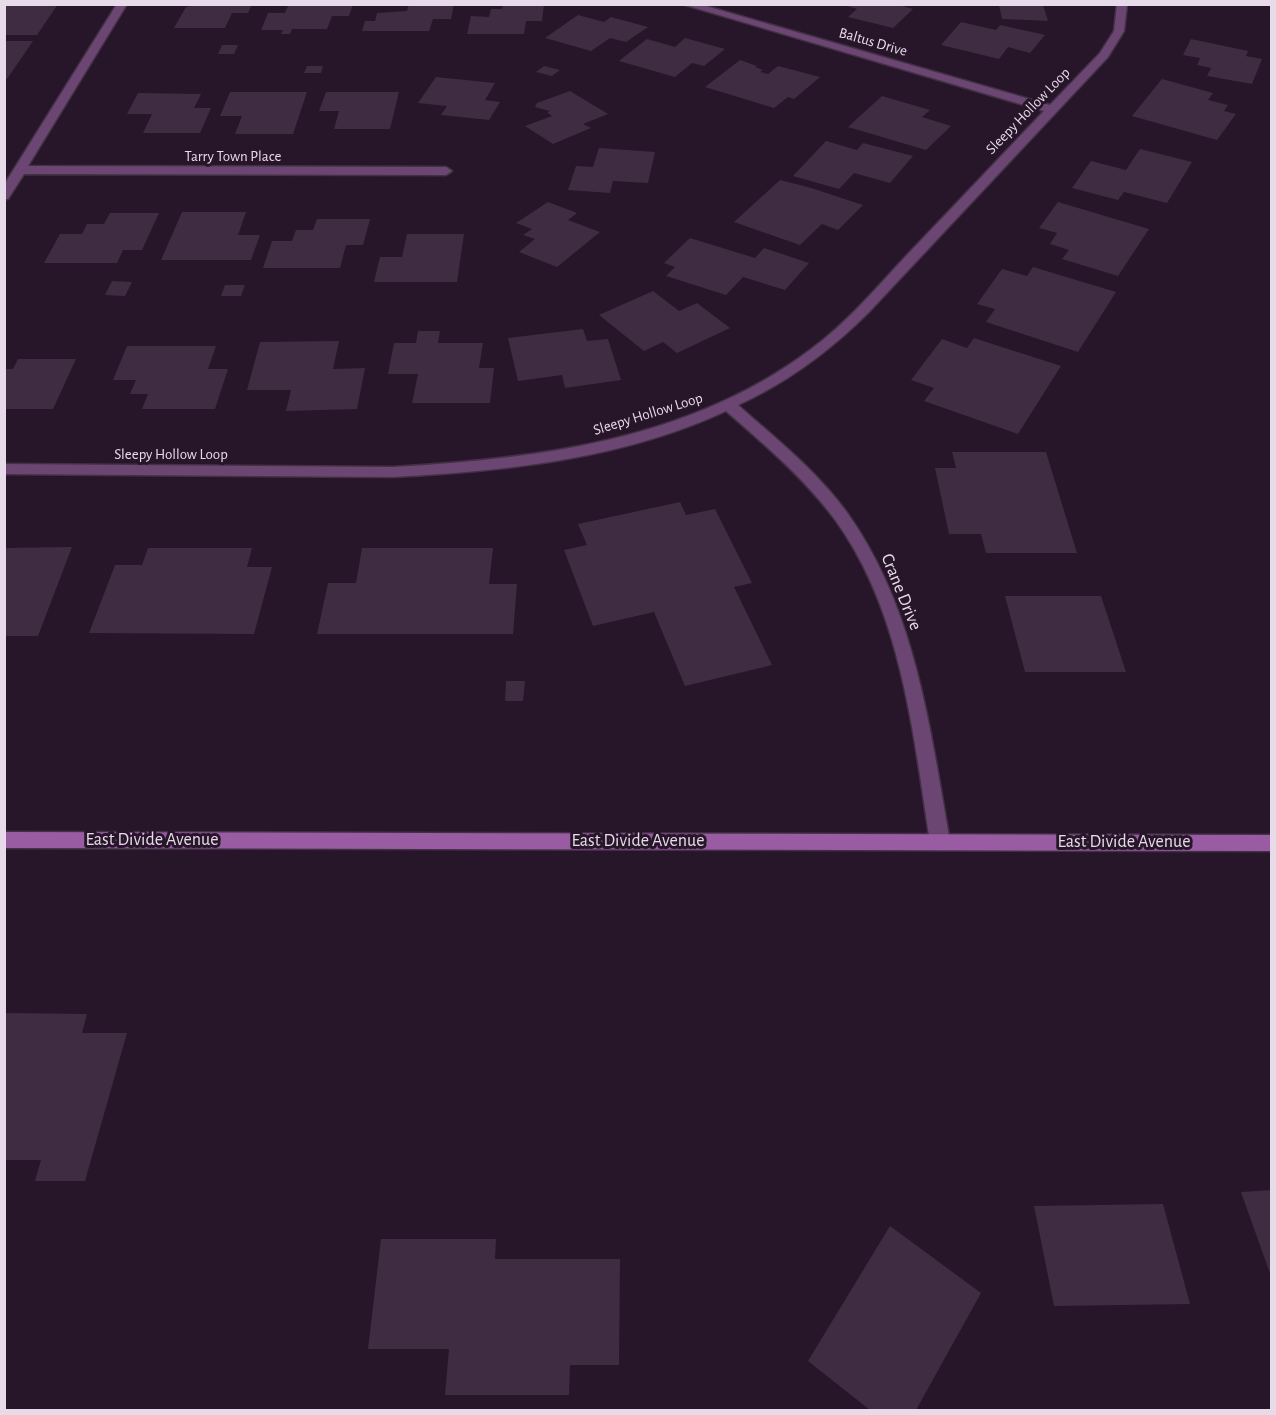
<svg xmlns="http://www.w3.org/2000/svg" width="1276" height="1415" font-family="'Alegreya Sans',sans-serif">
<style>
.building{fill:#3f2c42}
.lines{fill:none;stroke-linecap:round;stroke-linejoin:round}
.street-casing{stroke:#423145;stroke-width:3}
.secondary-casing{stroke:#423145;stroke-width:3}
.street{fill:#6c4672;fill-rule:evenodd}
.secondary{fill:#995ba2;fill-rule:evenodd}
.labels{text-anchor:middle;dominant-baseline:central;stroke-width:6;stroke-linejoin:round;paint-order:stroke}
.far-street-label{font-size:15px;fill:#e8dbe9;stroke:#27152a}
.street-label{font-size:18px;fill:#e8dbe9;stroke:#27152a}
</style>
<rect width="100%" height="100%" fill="#27152a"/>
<g class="building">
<path d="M 4,4 L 58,4 L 37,35 L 4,35 Z"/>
<path d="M 204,4 L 252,4 L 248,13 L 232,13 L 225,28 L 174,28 L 186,7 Z"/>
<path d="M 305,4 L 353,4 L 349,16 L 332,16 L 327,29 L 292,29 L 290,34 L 281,34 L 283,30 L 261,30 L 268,13 L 285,13 L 288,6 Z"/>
<path d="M 409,4 L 454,4 L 451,19 L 433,19 L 429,31 L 362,31 L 365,21 L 375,21 L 377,13 L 407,11 Z"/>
<path d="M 503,4 L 544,5 L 542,21 L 526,21 L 524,34 L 467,34 L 471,16 L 489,17 L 491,9 L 502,9 Z"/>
<path d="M 841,4 L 896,4 L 913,9 L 893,28 L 848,17 L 857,9 Z"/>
<path d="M 999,5 L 1043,5 L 1048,21 L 1002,19 Z"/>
<path d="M 578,15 L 604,22 L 611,17 L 648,27 L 626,42 L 610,38 L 591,51 L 545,38 Z"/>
<path d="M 961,22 L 996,30 L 1000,25 L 1045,35 L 1030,53 L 1008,47 L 999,59 L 941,45 Z"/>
<path d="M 685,38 L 725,49 L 704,66 L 692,63 L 675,77 L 619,61 L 647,39 L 675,47 Z"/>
<path d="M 1191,39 L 1248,51 L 1246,56 L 1262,59 L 1252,84 L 1207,76 L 1211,68 L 1197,65 L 1200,58 L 1183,55 Z"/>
<path d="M 4,41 L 33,41 L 7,79 L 4,79 Z"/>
<path d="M 222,45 L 238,45 L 234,54 L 218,54 Z"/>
<path d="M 740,60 L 757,66 L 755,67 L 763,70 L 760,72 L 768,74 L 778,66 L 820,77 L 794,99 L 788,97 L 774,108 L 705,87 Z"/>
<path d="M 307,66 L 323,66 L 321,73 L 304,73 Z"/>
<path d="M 544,66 L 560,70 L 552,76 L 536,72 Z"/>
<path d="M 436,77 L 495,83 L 485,100 L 500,102 L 489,120 L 441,115 L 447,106 L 418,103 Z"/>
<path d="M 1162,79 L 1213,93 L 1208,100 L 1228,105 L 1224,111 L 1236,114 L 1217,140 L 1132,116 Z"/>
<path d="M 570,91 L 608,114 L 583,124 L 591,128 L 553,144 L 525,126 L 552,116 L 547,112 L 550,111 L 535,107 L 537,103 Z"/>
<path d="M 230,92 L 307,92 L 293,134 L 235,134 L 242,116 L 220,116 Z"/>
<path d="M 326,92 L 399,92 L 390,129 L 334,129 L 339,111 L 319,111 Z"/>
<path d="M 138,93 L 201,94 L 194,108 L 211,108 L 200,133 L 143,133 L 152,114 L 127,114 Z"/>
<path d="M 882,96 L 930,110 L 922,117 L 951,126 L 926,150 L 848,127 Z"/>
<path d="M 826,141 L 857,150 L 863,143 L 913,156 L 890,183 L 854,173 L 839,189 L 793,176 Z"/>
<path d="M 599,148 L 655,152 L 648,183 L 613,181 L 610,193 L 568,190 L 576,166 L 593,167 Z"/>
<path d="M 1140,149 L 1192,162 L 1167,203 L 1124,192 L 1118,200 L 1072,188 L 1091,161 L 1126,170 Z"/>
<path d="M 780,180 L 808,187 L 863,205 L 838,230 L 822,224 L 800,245 L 734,222 Z"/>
<path d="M 548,202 L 577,213 L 568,220 L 600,232 L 557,267 L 519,252 L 535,239 L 523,235 L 532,229 L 516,223 Z"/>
<path d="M 1058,202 L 1149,229 L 1118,276 L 1062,259 L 1069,250 L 1050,244 L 1057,233 L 1039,228 Z"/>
<path d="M 182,212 L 246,212 L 238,235 L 260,235 L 251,260 L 161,260 Z"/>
<path d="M 110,213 L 159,213 L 142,250 L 123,250 L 117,263 L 44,263 L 60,234 L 82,234 L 87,224 L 104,224 Z"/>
<path d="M 317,219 L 370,219 L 363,245 L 346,245 L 340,268 L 263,268 L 272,241 L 292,241 L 296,230 L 313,230 Z"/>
<path d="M 407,234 L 464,234 L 457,282 L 374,282 L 380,257 L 402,257 Z"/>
<path d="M 690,238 L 755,258 L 764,248 L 809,263 L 785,290 L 743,277 L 726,295 L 666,276 L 675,267 L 664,263 Z"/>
<path d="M 1033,267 L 1116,292 L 1078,352 L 986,322 L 995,309 L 977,304 L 1002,269 L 1027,276 Z"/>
<path d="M 112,281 L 132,282 L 125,296 L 105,295 Z"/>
<path d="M 225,285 L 245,285 L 241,296 L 221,296 Z"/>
<path d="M 653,291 L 679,311 L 697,303 L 730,328 L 677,353 L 663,342 L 644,351 L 599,315 Z"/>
<path d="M 583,329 L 587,341 L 608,339 L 621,380 L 565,388 L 562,375 L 518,381 L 508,338 Z"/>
<path d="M 418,331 L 440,331 L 438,343 L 483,343 L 479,368 L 494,368 L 490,403 L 412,403 L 418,374 L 388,374 L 394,343 L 416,343 Z"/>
<path d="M 974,338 L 1061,366 L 1018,434 L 924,401 L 934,388 L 911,380 L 942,339 L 967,348 Z"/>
<path d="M 339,341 L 333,369 L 365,368 L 357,409 L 286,411 L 291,390 L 247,390 L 260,342 Z"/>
<path d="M 127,346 L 216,346 L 208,369 L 228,369 L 215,409 L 142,409 L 148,394 L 130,394 L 136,380 L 113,380 Z"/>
<path d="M 18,359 L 76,359 L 53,409 L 4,409 L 4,369 L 13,369 Z"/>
<path d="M 952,452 L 1046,452 L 1077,553 L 986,553 L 981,534 L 949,534 L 935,468 L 956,468 Z"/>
<path d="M 680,502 L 686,515 L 715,509 L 752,583 L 734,587 L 772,665 L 685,686 L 654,612 L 593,626 L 564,550 L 587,545 L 578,524 Z"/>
<path d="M 72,547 L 38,636 L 4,636 L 4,548 Z"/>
<path d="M 148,548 L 252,548 L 247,567 L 272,567 L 254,634 L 89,633 L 115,565 L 142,565 Z"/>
<path d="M 362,548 L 493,548 L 489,584 L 517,584 L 513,634 L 317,634 L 328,583 L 356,583 Z"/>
<path d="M 1005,596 L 1101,596 L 1126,672 L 1025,672 Z"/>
<path d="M 506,681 L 525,681 L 523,701 L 505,701 Z"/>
<path d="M 4,1013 L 87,1014 L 82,1033 L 127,1033 L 85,1181 L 35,1181 L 41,1160 L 4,1160 Z"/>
<path d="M 1272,1190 L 1272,1276 L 1271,1276 L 1241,1192 Z"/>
<path d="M 1163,1204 L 1190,1304 L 1054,1306 L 1034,1206 Z"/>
<path d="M 890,1226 L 981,1293 L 916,1410 L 870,1410 L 808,1361 Z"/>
<path d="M 381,1239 L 496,1239 L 495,1259 L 620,1259 L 619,1365 L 570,1365 L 569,1395 L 445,1395 L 449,1349 L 368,1349 Z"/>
</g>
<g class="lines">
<g class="street-casing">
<g id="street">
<path d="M 117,4 L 127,4 L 28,166 L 446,167 L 452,171 L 446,175 L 24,174 L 8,199 L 4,199 L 4,185 Z"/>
<path d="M 682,4 L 699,4 L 1050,105 L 1100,53 L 1114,31 L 1117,4 L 1127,4 L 1124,31 L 1108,57 L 869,312 C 830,351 788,382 738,405 C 776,439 818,472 848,514 C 916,610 930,729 950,842 L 947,848 L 940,850 L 933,848 L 930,842 C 913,733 902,613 836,521 C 805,479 765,445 726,411 C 623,459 506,471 393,477 L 4,474 L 4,464 L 393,467 C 538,459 690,440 810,350 C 847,323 876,288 907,255 C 953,207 998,159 1044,111 Z"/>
</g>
</g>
<g class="secondary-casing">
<path id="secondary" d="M 4,832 L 1272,835 L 1272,851 L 4,848 Z"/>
</g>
<use href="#street" class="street"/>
<use href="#secondary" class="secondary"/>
</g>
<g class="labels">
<g class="far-street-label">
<text transform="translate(873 42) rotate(16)">Baltus Drive</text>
<text transform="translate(1028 111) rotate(-46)">Sleepy Hollow Loop</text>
<text x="233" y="156">Tarry Town Place</text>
<text transform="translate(648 414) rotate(-17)">Sleepy Hollow Loop</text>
<text x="171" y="454">Sleepy Hollow Loop</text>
</g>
<g class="street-label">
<text transform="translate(901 592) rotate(68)">Crane Drive</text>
<text x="152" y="840">East Divide Avenue</text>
<text x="638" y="841">East Divide Avenue</text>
<text x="1124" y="842">East Divide Avenue</text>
</g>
</g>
<rect width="1276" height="1415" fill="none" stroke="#e8dbe9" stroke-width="12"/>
</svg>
